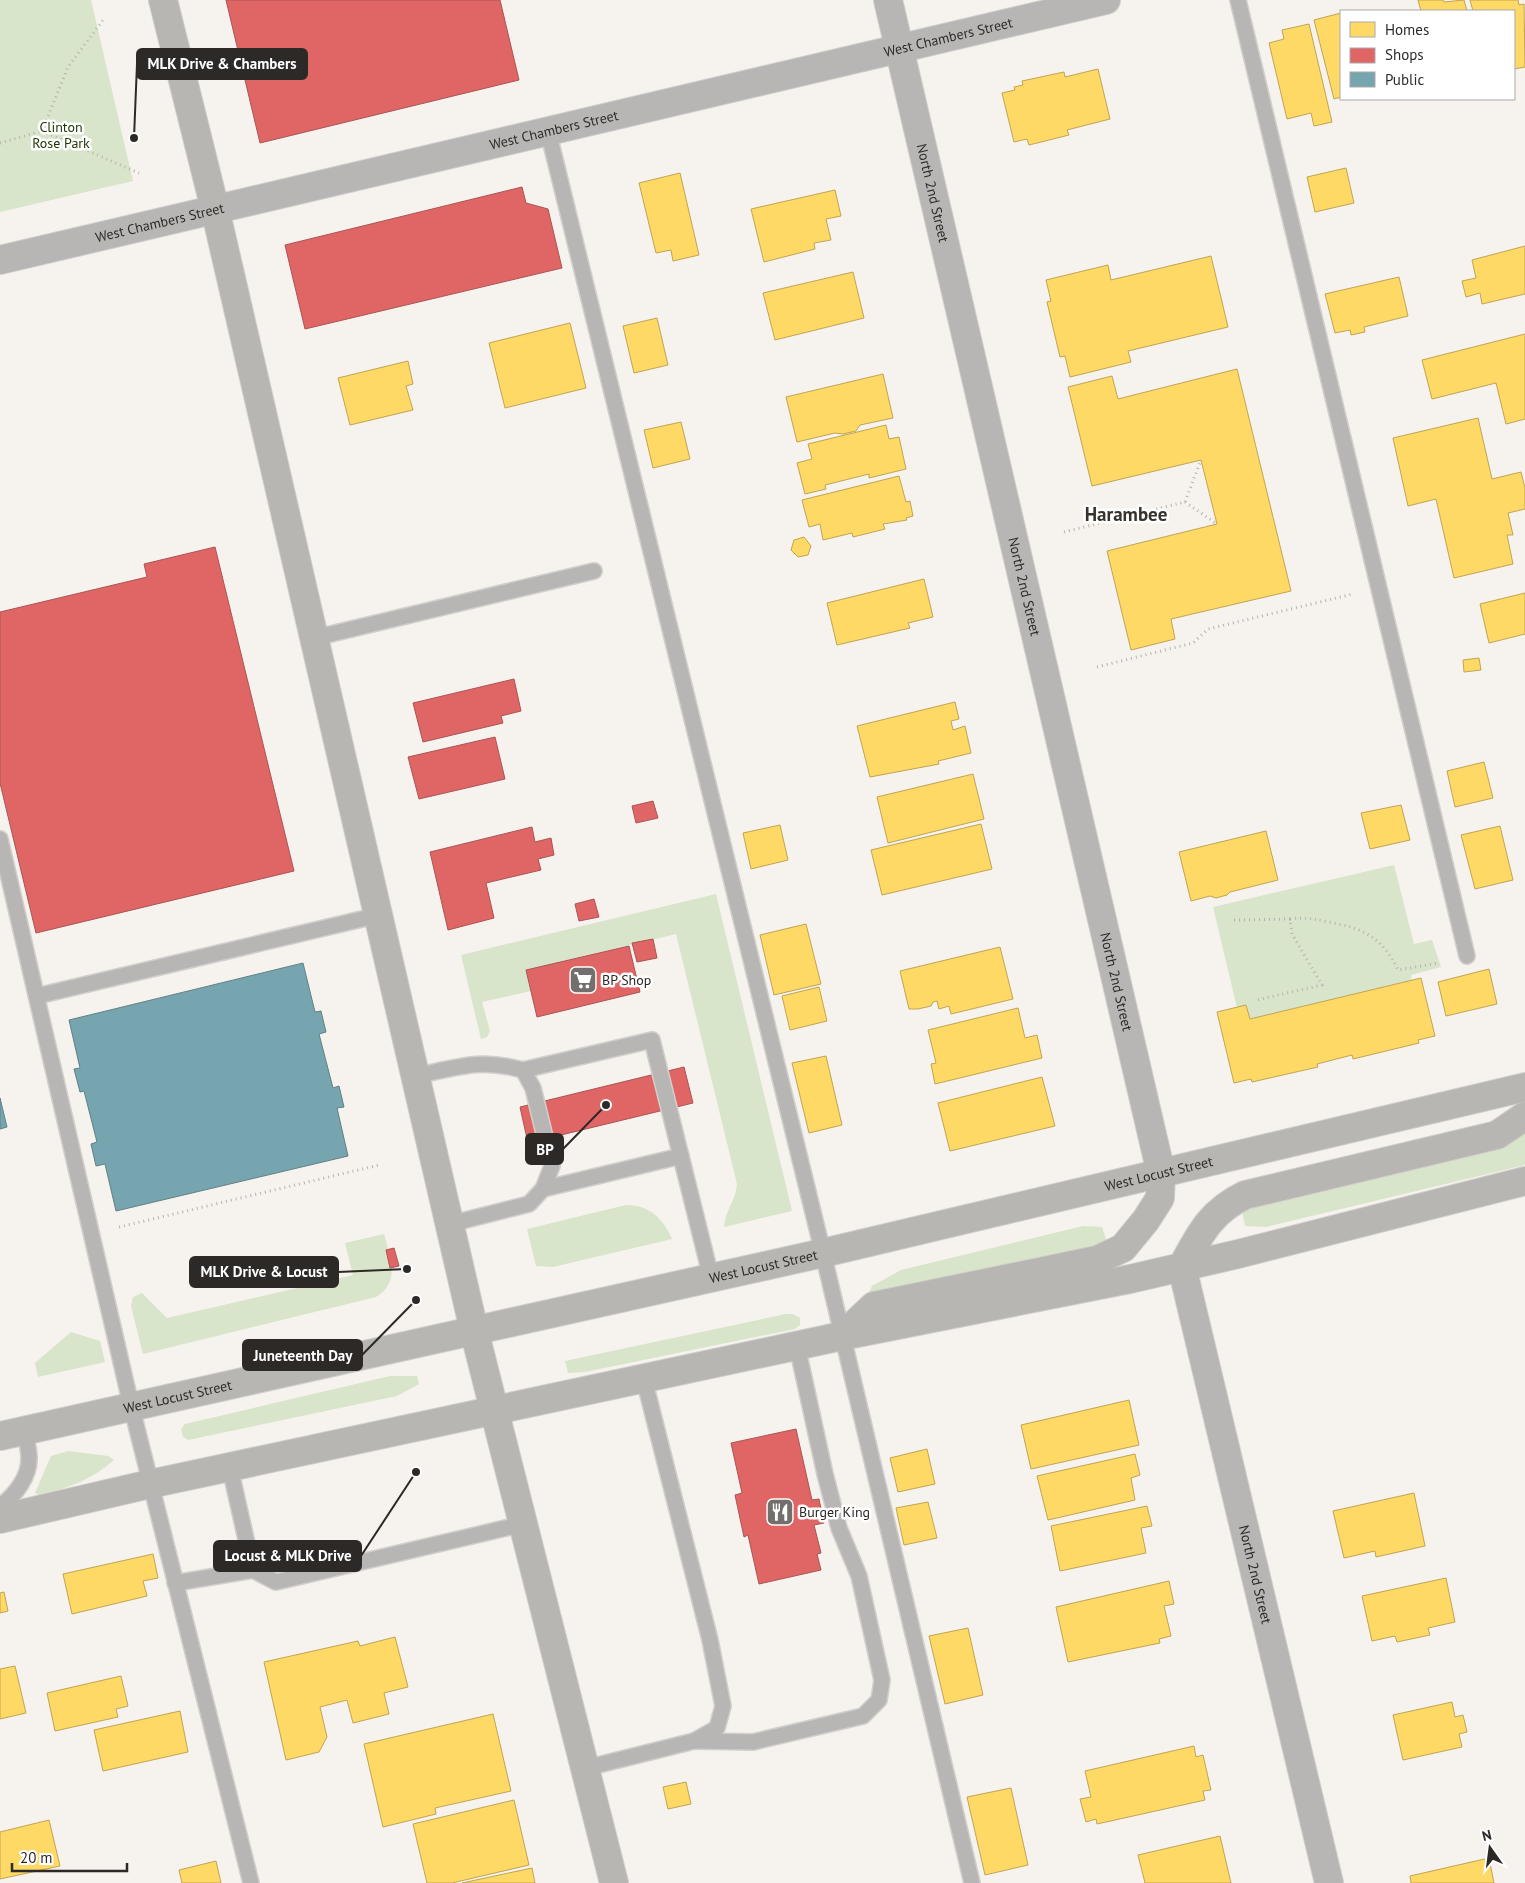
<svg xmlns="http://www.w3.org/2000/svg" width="1525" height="1883" font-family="'PT Sans',sans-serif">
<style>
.green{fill:#d8e5ca}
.homes{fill:#ffd966;stroke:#c0a453}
.shops{fill:#e06666;stroke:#aa5453}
.public{fill:#76a5af;stroke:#608086}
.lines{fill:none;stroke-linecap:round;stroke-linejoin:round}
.lane-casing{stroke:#d1cecb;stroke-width:18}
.street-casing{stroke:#d1cecb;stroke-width:30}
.secondary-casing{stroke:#d1cecb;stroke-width:30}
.path{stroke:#b5b2b1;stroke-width:3;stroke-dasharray:1 4;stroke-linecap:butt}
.lane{stroke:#b8b6b5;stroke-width:15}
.street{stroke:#b8b6b5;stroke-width:28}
.secondary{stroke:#b7b6b3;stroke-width:28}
.labels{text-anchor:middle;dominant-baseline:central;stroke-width:5;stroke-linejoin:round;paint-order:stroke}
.street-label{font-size:14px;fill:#2c2927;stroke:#fff}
.park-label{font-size:14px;fill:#1b3700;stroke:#fff}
.poi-label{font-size:14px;fill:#2c2927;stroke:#fff;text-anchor:start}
.district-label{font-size:19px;font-weight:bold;fill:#37322d;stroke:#fff}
.leader{fill:none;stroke:#2c2927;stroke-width:2}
.callout-dot{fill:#2c2927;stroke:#fff;stroke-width:2}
.callout{fill:#2c2927;stroke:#2c2927;stroke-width:2}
.callout-label{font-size:15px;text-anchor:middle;font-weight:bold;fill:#fff}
</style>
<rect width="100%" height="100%" fill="#f6f2ee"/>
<g class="green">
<path d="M 0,0 L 91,0 L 133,181 L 0,212 Z"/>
<path d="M 1394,865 L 1414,944 L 1432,940 L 1441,967 L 1411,975 L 1412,981 L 1250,1019 L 1237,1008 L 1213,907 Z"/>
<path d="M 716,894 L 792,1211 L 724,1227 C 725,1211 736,1200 737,1184 L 676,934 L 526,970 L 531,991 L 482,1002 L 490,1031 L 487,1037 L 481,1039 L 461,955 Z"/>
<path d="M 1525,1131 L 1525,1165 L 1266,1227 L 1245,1226 L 1242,1211 L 1265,1200 Z"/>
<path d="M 626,1205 C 650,1205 663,1219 672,1239 L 553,1267 L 536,1266 L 527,1229 Z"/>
<path d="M 1083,1226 L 1102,1227 L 1107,1242 L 1087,1250 L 875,1295 L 869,1292 L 872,1286 L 901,1270 Z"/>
<path d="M 384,1234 C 390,1257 401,1282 376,1297 L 143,1354 L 131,1306 L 133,1297 L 142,1293 L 167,1318 L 353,1275 L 345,1243 Z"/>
<path d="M 786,1314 L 793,1314 L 800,1318 L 800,1325 L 795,1329 L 585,1372 L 568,1373 L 565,1361 Z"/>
<path d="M 71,1332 L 100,1341 L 105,1362 L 38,1377 L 35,1363 Z"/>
<path d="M 390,1376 L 417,1376 L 419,1384 L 397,1396 L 188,1440 L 183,1437 L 181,1429 L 185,1424 Z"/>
<path d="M 68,1451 L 108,1456 L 114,1460 C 91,1480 69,1488 39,1495 L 35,1493 L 51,1456 Z"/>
</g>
<g class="homes">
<path d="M 1418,0 L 1443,0 L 1444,2 L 1464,0 L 1467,11 L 1421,11 Z"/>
<path d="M 1470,0 L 1518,0 L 1519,5 L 1524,4 L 1525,67 L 1514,69 L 1514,11 L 1473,11 Z"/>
<path d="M 1341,13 L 1341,97 L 1334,99 L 1314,20 Z"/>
<path d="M 1309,24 L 1332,122 L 1314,126 L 1311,113 L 1287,119 L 1269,43 L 1284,39 L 1282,30 Z"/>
<path d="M 1098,69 L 1110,119 L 1067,130 L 1069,135 L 1029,145 L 1027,139 L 1014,142 L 1002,93 L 1015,90 L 1014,87 L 1023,85 L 1022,81 L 1064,72 L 1065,77 Z"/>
<path d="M 1346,168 L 1354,203 L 1315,212 L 1307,177 Z"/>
<path d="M 680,173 L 699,255 L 673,261 L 671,250 L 656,253 L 639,183 Z"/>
<path d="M 835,190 L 841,216 L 826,219 L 831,240 L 814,243 L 815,249 L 764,262 L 751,209 Z"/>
<path d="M 1525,246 L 1525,294 L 1482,304 L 1480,293 L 1466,297 L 1462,281 L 1476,278 L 1472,260 Z"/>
<path d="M 1211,256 L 1228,327 L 1128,351 L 1131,362 L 1070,377 L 1065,356 L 1060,357 L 1047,302 L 1051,301 L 1046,280 L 1108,265 L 1111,280 Z"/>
<path d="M 853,272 L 864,318 L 775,340 L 763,293 Z"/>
<path d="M 1399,277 L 1408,316 L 1364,327 L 1365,332 L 1351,335 L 1350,330 L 1335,333 L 1325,294 Z"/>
<path d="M 657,318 L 668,365 L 634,373 L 623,326 Z"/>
<path d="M 570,323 L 586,388 L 505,408 L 489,343 Z"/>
<path d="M 1525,334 L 1525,419 L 1506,424 L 1496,383 L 1432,399 L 1422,360 Z"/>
<path d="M 408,361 L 413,384 L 406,386 L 413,410 L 350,425 L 338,378 Z"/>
<path d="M 1237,369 L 1291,591 L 1171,619 L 1175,639 L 1131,650 L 1107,551 L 1217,524 L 1201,460 L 1092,486 L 1068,387 L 1112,376 L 1118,399 Z"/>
<path d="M 883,374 L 893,418 L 860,425 L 856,431 L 843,434 L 835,433 L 797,442 L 786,397 Z"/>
<path d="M 1478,418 L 1492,479 L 1521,472 L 1525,488 L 1525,509 L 1508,513 L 1513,535 L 1507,535 L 1513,564 L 1454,578 L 1436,499 L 1408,506 L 1393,438 Z"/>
<path d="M 681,422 L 690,459 L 653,468 L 644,430 Z"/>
<path d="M 886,425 L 889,439 L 899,437 L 906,469 L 869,478 L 869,474 L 825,485 L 826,489 L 805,494 L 797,463 L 812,459 L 808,444 Z"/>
<path d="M 899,476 L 906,502 L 910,501 L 913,516 L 906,518 L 907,520 L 883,524 L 885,529 L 853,537 L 852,533 L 823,540 L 820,524 L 809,527 L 802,500 Z"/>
<path d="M 804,537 L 811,546 L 808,555 L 798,557 L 791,550 L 794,540 Z"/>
<path d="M 924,579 L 933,617 L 908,623 L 910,628 L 837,645 L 827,603 Z"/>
<path d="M 1525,593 L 1525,634 L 1489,643 L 1480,604 Z"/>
<path d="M 1479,658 L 1481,670 L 1464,672 L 1463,660 Z"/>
<path d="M 955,702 L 959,719 L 951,721 L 953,730 L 965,726 L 971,753 L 938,761 L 939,764 L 870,777 L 857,726 Z"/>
<path d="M 1484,762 L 1493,798 L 1455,807 L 1447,771 Z"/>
<path d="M 973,774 L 984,819 L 888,843 L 877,797 Z"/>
<path d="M 1401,805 L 1410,840 L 1370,849 L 1361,813 Z"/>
<path d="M 981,824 L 992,869 L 882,895 L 871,850 Z"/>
<path d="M 780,825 L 788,860 L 751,869 L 743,833 Z"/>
<path d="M 1500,826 L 1513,880 L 1475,889 L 1461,835 Z"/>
<path d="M 1266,831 L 1278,880 L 1230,892 L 1227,895 L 1216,898 L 1210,896 L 1191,901 L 1179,852 Z"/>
<path d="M 806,924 L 821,984 L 774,995 L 760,935 Z"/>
<path d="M 1000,947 L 1013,999 L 951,1014 L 949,1006 L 939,1009 L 937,1001 L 933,1002 L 931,1006 L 918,1009 L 909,1009 L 900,971 Z"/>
<path d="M 1489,969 L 1497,1004 L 1446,1016 L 1438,982 Z"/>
<path d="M 1421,978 L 1435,1036 L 1418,1040 L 1419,1043 L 1353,1059 L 1352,1055 L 1317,1064 L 1318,1067 L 1252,1082 L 1251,1079 L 1234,1083 L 1217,1012 L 1246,1005 L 1250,1019 Z"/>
<path d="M 819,987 L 827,1021 L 790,1030 L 782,996 Z"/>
<path d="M 1018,1008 L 1025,1038 L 1037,1035 L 1042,1058 L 935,1084 L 931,1064 L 936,1063 L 928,1030 Z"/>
<path d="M 826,1056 L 842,1125 L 809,1133 L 792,1063 Z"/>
<path d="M 1042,1077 L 1055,1126 L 950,1151 L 938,1103 Z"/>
<path d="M 1129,1400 L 1139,1445 L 1031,1469 L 1021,1425 Z"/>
<path d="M 927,1449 L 935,1484 L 898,1492 L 890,1458 Z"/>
<path d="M 1135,1454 L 1140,1475 L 1131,1478 L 1135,1500 L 1048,1520 L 1037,1476 Z"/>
<path d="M 1414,1493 L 1425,1546 L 1376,1557 L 1375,1551 L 1344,1558 L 1333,1511 Z"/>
<path d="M 928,1502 L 937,1538 L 904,1545 L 896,1508 Z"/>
<path d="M 1147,1506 L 1152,1526 L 1141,1528 L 1146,1553 L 1060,1571 L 1051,1526 Z"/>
<path d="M 153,1554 L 158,1578 L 143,1581 L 147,1596 L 72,1614 L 63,1574 Z"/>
<path d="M 1446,1578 L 1455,1622 L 1428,1628 L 1430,1635 L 1397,1642 L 1395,1636 L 1372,1641 L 1362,1596 Z"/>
<path d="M 1169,1581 L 1174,1604 L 1164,1606 L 1171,1636 L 1159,1639 L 1160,1643 L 1068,1662 L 1056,1607 Z"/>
<path d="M 4,1592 L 8,1611 L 0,1613 L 0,1593 Z"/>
<path d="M 968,1628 L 983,1695 L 945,1704 L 929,1636 Z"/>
<path d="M 395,1637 L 408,1687 L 384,1693 L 389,1714 L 353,1723 L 347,1700 L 320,1707 L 327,1737 L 319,1752 L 286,1760 L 264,1662 L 358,1641 L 360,1646 Z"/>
<path d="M 15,1666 L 26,1713 L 0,1719 L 0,1669 Z"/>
<path d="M 121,1676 L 128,1706 L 116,1709 L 118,1717 L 55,1731 L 47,1693 Z"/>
<path d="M 1452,1702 L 1455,1717 L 1463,1715 L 1467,1732 L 1459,1734 L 1462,1747 L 1403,1760 L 1393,1715 Z"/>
<path d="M 180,1711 L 188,1752 L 103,1771 L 94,1730 Z"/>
<path d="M 493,1714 L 511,1791 L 435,1808 L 436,1814 L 383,1827 L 364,1744 Z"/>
<path d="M 1194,1746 L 1196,1757 L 1203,1755 L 1211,1790 L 1203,1791 L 1205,1800 L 1097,1824 L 1096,1819 L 1086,1822 L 1080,1799 L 1091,1797 L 1085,1771 Z"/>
<path d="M 686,1782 L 691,1804 L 668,1809 L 663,1787 Z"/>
<path d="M 1011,1788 L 1028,1865 L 985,1875 L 967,1797 Z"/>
<path d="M 514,1800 L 529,1865 L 452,1883 L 427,1883 L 413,1824 Z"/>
<path d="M 49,1820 L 60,1866 L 0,1879 L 0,1832 Z"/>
<path d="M 1220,1836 L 1231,1883 L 1145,1883 L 1138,1855 Z"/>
<path d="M 1489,1858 L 1494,1883 L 1411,1883 L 1410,1876 Z"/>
<path d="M 216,1861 L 221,1883 L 182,1883 L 179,1870 Z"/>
<path d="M 532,1868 L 535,1883 L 462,1883 Z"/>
</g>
<g class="shops">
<path d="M 226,0 L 500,0 L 519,80 L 260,143 Z"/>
<path d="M 522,187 L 526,203 L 548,209 L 562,268 L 305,329 L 285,245 Z"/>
<path d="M 215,547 L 294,871 L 36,933 L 0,783 L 0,612 L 147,577 L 144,564 Z"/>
<path d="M 514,679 L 521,711 L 501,716 L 503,723 L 423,742 L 413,703 Z"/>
<path d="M 495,737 L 505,779 L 419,799 L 408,757 Z"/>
<path d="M 653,801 L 658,818 L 636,823 L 632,806 Z"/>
<path d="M 532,827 L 535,842 L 551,838 L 554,855 L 538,859 L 541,870 L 486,883 L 494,918 L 448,930 L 430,852 Z"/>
<path d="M 594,899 L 599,917 L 579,921 L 575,904 Z"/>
<path d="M 653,939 L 657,958 L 637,962 L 632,943 Z"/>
<path d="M 629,946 L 640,992 L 537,1017 L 526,970 Z"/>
<path d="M 684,1067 L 693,1103 L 528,1143 L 520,1107 Z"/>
<path d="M 394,1248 L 399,1266 L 390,1268 L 386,1250 Z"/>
<path d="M 796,1429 L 812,1500 L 819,1499 L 824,1523 L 814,1525 L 821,1553 L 817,1554 L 821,1570 L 759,1584 L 748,1535 L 744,1537 L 735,1495 L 742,1493 L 731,1443 Z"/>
</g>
<g class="public">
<path d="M 303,963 L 315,1012 L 321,1011 L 326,1032 L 319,1034 L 333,1088 L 339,1086 L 344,1107 L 337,1108 L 348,1156 L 116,1211 L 105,1164 L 96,1166 L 91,1144 L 97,1142 L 84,1091 L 80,1092 L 74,1069 L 80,1068 L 69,1020 Z"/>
<path d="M 0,1098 L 7,1127 L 0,1129 Z"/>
</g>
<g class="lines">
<g class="lane-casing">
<g id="lane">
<path d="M 1238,0 L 1467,956"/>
<path d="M 548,131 L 823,1253 L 972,1883"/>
<path d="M 314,638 L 594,571"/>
<path d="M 0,839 L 131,1405 L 251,1883"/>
<path d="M 37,996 L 379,915"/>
<path d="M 523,1070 L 652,1040 L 711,1277"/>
<path d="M 416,1076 C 458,1067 480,1058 523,1070 L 533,1088 L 552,1166 L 543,1189 L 529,1204 L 450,1224"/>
<path d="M 543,1189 L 681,1156"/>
<path d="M 230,1468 L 253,1570"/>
<path d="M 0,1506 C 15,1496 30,1476 29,1457 C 29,1448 26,1439 24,1430"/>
<path d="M 175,1583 L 253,1570 L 276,1582 L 523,1524"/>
<path d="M 694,1741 L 753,1742 L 863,1716 L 879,1700 L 882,1680 L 859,1576 L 839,1528 L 825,1474 L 797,1346"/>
<path d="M 586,1768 L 694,1741 L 717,1728 L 723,1706 L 710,1640 L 644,1379"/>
</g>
</g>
<g class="street-casing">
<g id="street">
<path id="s1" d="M 888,0 L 1161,1173"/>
<path id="s2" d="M 0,260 L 1106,0"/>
<path id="s3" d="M 1182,1267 L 1329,1883"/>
</g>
</g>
<g class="secondary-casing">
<g id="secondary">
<path d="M 163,0 L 215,209 L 474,1330 L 614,1883"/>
<path d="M 1182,1267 C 1200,1234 1210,1212 1245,1195 L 1497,1135 L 1525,1116"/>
<path d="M 842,1336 L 874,1306 L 1097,1260 L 1123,1248 L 1146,1220 L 1160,1198 L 1161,1173"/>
<path id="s4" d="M 0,1436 L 823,1253 L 1525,1087"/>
<path d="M 0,1519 L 150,1484 L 842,1336 L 1130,1279 L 1238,1254 L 1525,1181"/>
</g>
</g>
<g class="path">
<path d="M 42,131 L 139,173"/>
<path d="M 0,143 L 42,131 L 68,67 L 103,20"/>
<path d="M 1185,502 L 1217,524"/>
<path d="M 1064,532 L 1185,502 L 1201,460"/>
<path d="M 1097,667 L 1193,643 L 1208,629 L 1353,594"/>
<path d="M 1290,919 C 1304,917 1315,919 1328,922 C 1363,928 1382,937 1398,970 L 1439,963"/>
<path d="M 1234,920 L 1290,919 L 1292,934 L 1322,985 L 1257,1000"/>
<path d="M 119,1227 L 379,1165"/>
</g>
<use href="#lane" class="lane"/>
<use href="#street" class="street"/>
<use href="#secondary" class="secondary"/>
</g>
<defs>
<g id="supermarket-square" transform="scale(1.4375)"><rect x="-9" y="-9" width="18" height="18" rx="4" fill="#736f6d" stroke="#fff"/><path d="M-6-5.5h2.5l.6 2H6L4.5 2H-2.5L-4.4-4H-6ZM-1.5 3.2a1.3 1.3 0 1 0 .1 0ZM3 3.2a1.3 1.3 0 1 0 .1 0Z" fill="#fff"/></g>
<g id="restaurant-square" transform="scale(1.4375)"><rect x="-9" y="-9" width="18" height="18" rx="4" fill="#736f6d" stroke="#fff"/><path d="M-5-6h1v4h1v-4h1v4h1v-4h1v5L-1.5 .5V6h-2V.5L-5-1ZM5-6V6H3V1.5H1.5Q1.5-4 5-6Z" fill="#fff"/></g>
</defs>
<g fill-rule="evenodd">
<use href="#supermarket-square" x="583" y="980"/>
<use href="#restaurant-square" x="780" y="1512"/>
</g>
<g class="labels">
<g class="street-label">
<text stroke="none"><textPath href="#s2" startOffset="974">West Chambers Street</textPath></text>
<text stroke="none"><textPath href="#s2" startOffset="569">West Chambers Street</textPath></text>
<text stroke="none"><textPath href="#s1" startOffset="198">North 2nd Street</textPath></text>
<text stroke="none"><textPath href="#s2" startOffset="164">West Chambers Street</textPath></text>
<text stroke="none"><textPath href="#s1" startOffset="602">North 2nd Street</textPath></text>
<text stroke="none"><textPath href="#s1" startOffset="1008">North 2nd Street</textPath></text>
<text stroke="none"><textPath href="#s4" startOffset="1188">West Locust Street</textPath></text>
<text stroke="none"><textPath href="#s4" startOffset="782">West Locust Street</textPath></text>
<text stroke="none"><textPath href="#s4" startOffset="182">West Locust Street</textPath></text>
<text stroke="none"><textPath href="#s3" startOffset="316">North 2nd Street</textPath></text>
</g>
<g class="park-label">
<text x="61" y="127">Clinton<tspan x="61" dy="16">Rose Park</tspan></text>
</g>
<g class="poi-label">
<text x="602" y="980">BP Shop</text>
<text x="799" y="1512">Burger King</text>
</g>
<g class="district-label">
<text x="1126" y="514">Harambee</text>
</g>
</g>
<path class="leader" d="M134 138L137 64M606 1105L563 1149M407 1269L338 1272M416 1300L362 1355M416 1472L361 1556"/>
<g class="callout-dot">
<circle cx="134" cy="138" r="5"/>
<circle cx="606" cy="1105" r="5"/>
<circle cx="407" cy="1269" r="5"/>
<circle cx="416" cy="1300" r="5"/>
<circle cx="416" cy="1472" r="5"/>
</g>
<g class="callout">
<rect x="137" y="49" width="170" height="30" rx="5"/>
<rect x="526" y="1134" width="37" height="30" rx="5"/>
<rect x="190" y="1257" width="148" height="30" rx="5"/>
<rect x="243" y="1340" width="119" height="30" rx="5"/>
<rect x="214" y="1541" width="147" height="30" rx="5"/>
</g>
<g class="callout-label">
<text x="222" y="69">MLK Drive &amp; Chambers</text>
<text x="545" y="1155">BP</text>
<text x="264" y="1277">MLK Drive &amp; Locust</text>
<text x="303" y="1361">Juneteenth Day</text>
<text x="288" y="1561">Locust &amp; MLK Drive</text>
</g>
<rect x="1340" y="10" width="175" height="90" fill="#ffffff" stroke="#aba9a9"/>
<rect x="1350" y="22" width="25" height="15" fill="#ffd966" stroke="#aba9a9"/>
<text x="1385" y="35" font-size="15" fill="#2c2927">Homes</text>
<rect x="1350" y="48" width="25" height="15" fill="#e06666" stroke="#aba9a9"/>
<text x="1385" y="60" font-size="15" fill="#2c2927">Shops</text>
<rect x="1350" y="72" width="25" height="15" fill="#76a5af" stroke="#aba9a9"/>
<text x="1385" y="85" font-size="15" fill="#2c2927">Public</text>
<g transform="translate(1490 1848) rotate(346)" stroke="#ffffff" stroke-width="4" paint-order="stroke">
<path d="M0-4L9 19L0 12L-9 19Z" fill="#2c2927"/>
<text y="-8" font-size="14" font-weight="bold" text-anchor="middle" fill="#2c2927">N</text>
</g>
<path d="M12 1863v8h115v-8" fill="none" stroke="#2c2927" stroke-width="2.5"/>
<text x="20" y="1863" font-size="15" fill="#2c2927" stroke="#ffffff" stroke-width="4" paint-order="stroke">20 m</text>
</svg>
